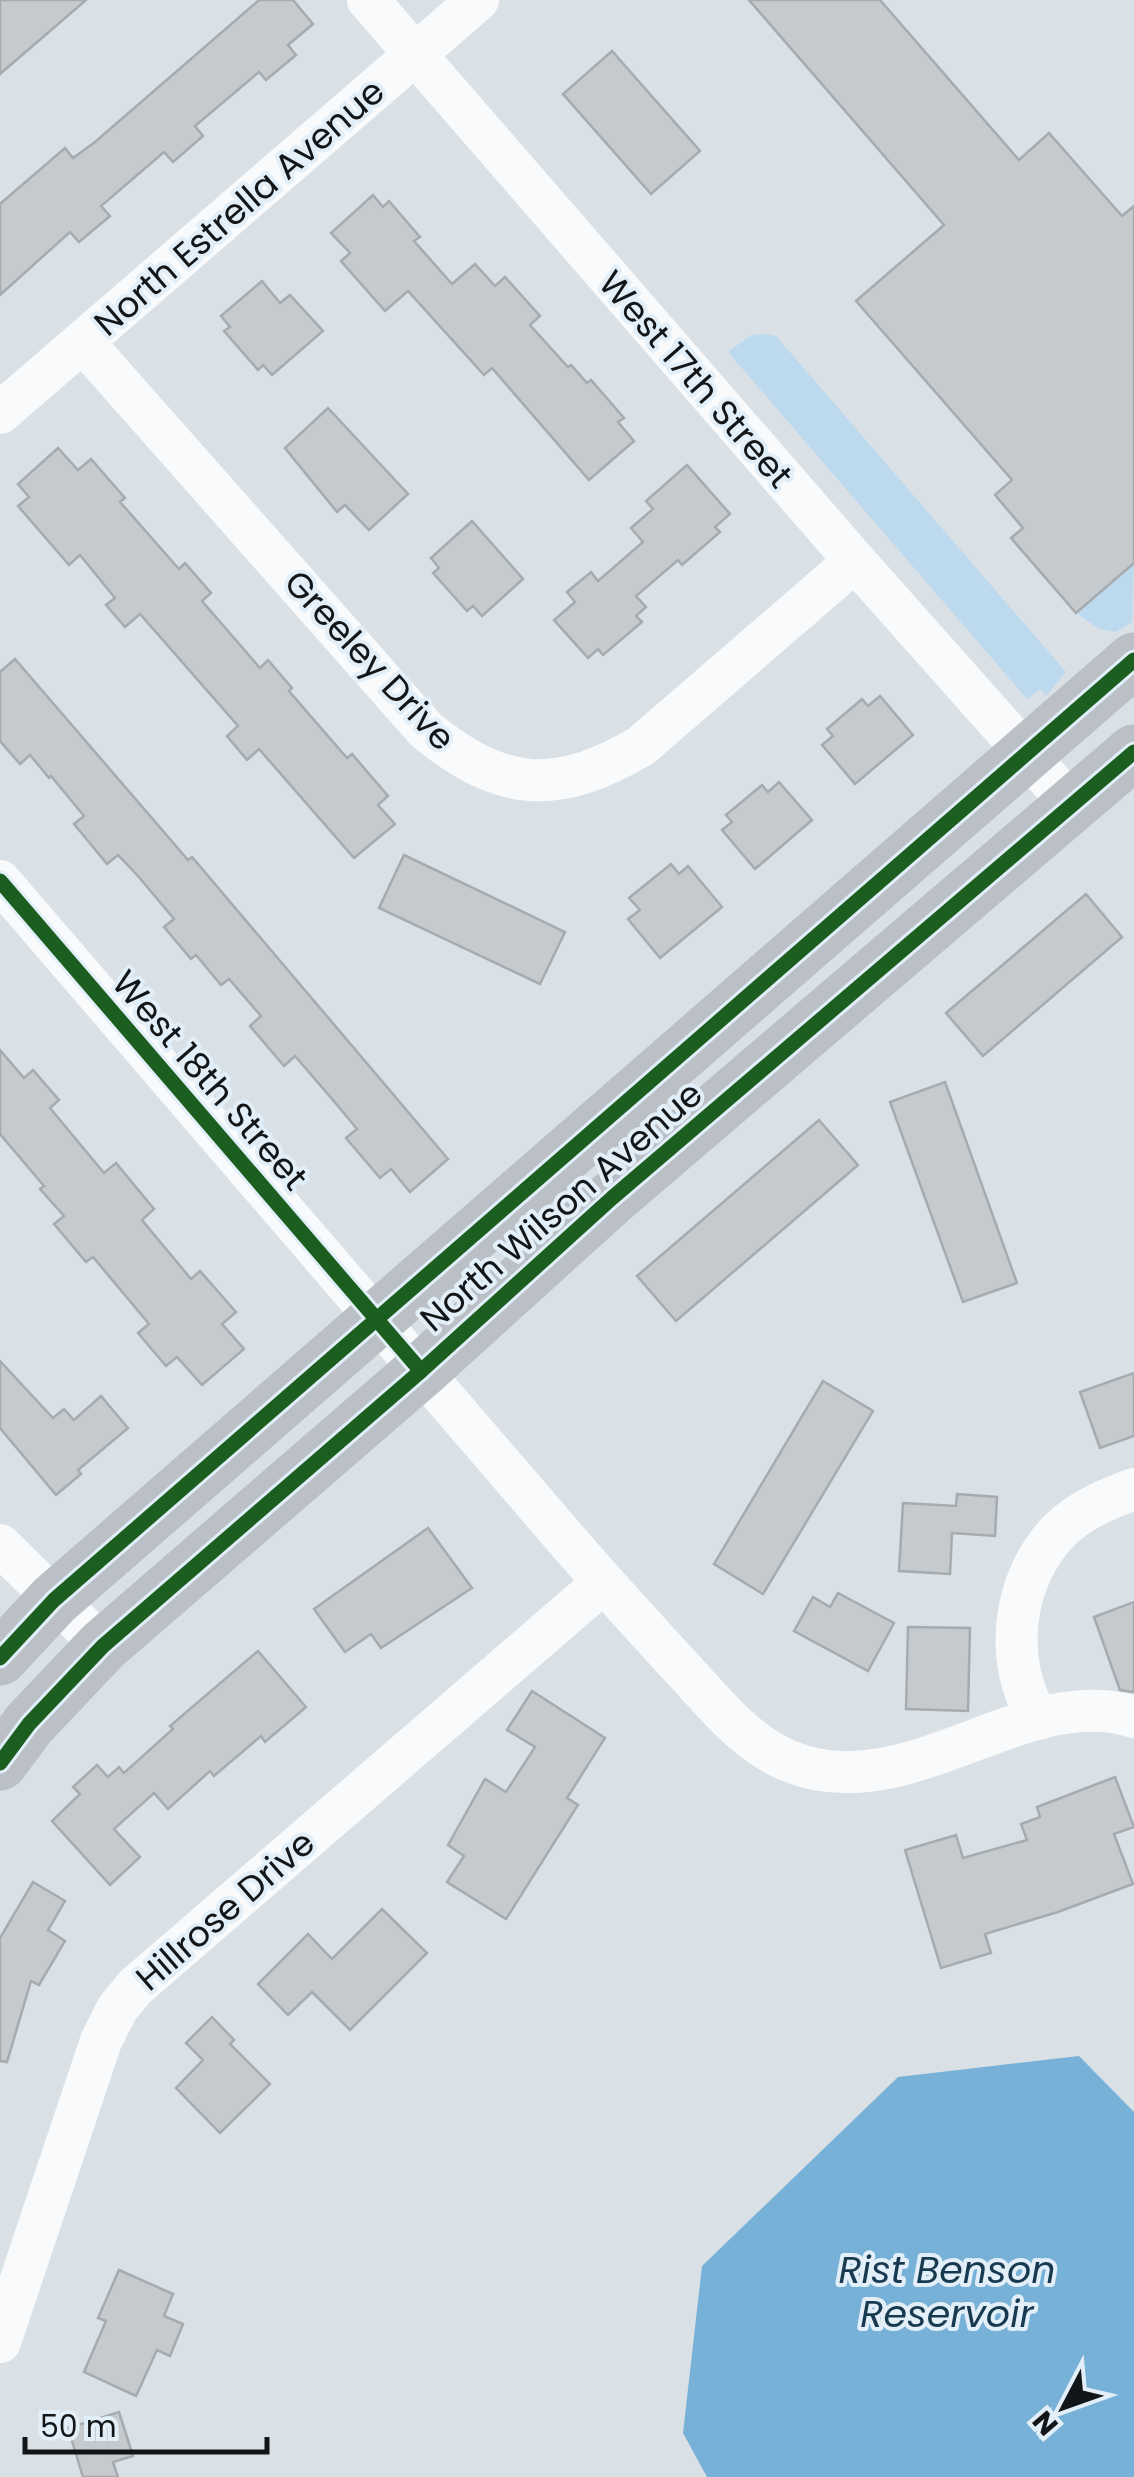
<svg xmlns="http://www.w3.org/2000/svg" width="1134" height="2477" font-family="Poppins,sans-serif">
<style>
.green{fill:#bcd9ee}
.water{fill:#78b1d7}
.building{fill:#c4cace;stroke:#a6abaf;stroke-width:2.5}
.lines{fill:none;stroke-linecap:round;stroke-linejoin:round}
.minor{stroke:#f9fafb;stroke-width:42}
.major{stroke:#bac0c5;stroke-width:55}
.cycleway-casing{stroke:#e2eff8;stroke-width:21}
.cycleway{stroke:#1b5e20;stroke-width:15}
.labels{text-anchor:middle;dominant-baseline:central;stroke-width:8;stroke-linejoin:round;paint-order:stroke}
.street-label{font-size:35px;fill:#121619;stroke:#e2eff8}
.water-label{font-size:38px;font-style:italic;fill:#183a51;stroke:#e2eff8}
</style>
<rect width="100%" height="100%" fill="#dae1e6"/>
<g class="green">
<path d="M 766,334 L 776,336 L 1066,672 L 1046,696 L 1040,689 L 1027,699 L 728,352 L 751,335 Z"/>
<path d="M 1134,563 L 1132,622 L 1116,632 L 1099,629 L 1076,613 Z"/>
</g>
<path class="water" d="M 1079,2056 L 1134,2112 L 1134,2477 L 707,2477 L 683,2433 L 702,2266 L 898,2077 Z"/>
<g class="building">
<path d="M 0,0 L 86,0 L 0,74 Z"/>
<path d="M 259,0 L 293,0 L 313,24 L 288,45 L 296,55 L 266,80 L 259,72 L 195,126 L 203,136 L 173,162 L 164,152 L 101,206 L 110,216 L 79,242 L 70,232 L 0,295 L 0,204 L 65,148 L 73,158 L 95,142 Z"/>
<path d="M 749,0 L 880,0 L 1019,160 L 1049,133 L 1122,216 L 1134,206 L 1134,563 L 1076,613 L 1011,538 L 1023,528 L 995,495 L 1012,480 L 856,301 L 944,225 Z"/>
<path d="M 612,51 L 700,151 L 651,194 L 563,94 Z"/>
<path d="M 373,195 L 383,207 L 389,201 L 420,237 L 414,241 L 452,284 L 475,264 L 495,286 L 505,277 L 540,316 L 530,325 L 568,367 L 571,365 L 587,383 L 591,380 L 624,418 L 618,422 L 634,441 L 589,480 L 492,368 L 484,375 L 408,291 L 385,311 L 341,261 L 350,253 L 331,233 Z"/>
<path d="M 262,281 L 280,303 L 290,295 L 323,331 L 272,375 L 263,365 L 258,370 L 224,331 L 230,327 L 221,316 Z"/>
<path d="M 328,408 L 408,494 L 369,530 L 345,505 L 337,512 L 285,448 Z"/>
<path d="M 58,448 L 78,470 L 91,459 L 125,498 L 120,502 L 179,569 L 185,563 L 211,593 L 202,601 L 260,668 L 268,660 L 292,688 L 289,691 L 347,758 L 352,754 L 388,796 L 378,805 L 395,824 L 354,858 L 259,749 L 247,760 L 227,736 L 238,726 L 140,614 L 125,627 L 106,605 L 115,598 L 80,555 L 69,565 L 18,506 L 29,497 L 18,484 Z"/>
<path d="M 687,465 L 730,514 L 715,527 L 720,532 L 682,565 L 678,560 L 636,596 L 646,607 L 636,616 L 642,622 L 603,655 L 598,649 L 588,658 L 554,620 L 575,602 L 567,592 L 591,572 L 598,581 L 643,542 L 631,528 L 653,509 L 646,501 Z"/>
<path d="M 472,521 L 523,579 L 482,616 L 473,606 L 467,611 L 433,573 L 439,568 L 431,558 Z"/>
<path d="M 15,659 L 188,860 L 192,857 L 448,1159 L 410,1192 L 391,1169 L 380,1178 L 346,1138 L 357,1129 L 338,1106 L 295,1056 L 284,1066 L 250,1026 L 261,1016 L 229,979 L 221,985 L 196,955 L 191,959 L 164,927 L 174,919 L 138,876 L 118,855 L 107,864 L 74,824 L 84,816 L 51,776 L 49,778 L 30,755 L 20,764 L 0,741 L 0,672 Z"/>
<path d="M 880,696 L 913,735 L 855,784 L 822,745 L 833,736 L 827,729 L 862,699 L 868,706 Z"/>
<path d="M 779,782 L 812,820 L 755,869 L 722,830 L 732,822 L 726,815 L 762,785 L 768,792 Z"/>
<path d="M 404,855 L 565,932 L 540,984 L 379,908 Z"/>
<path d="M 671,864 L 679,874 L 688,866 L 722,907 L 660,958 L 628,919 L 640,910 L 629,898 Z"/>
<path d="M 1086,894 L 1122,937 L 983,1056 L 946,1013 Z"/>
<path d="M 0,1050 L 24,1078 L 33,1070 L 59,1100 L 50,1108 L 104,1173 L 116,1163 L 154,1209 L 142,1220 L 191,1279 L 200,1271 L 236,1312 L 222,1324 L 244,1349 L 202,1385 L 177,1357 L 166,1366 L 138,1333 L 149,1324 L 93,1257 L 86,1262 L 54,1224 L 64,1216 L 40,1189 L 44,1186 L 0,1134 Z"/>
<path d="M 945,1082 L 1017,1283 L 963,1302 L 890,1102 Z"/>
<path d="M 819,1120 L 858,1165 L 676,1321 L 637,1276 Z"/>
<path d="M 0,1361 L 53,1418 L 64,1409 L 74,1420 L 101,1396 L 128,1428 L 78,1470 L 81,1474 L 56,1495 L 0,1428 Z"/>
<path d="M 1134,1373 L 1134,1436 L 1100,1448 L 1080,1392 Z"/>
<path d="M 823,1381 L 873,1411 L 763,1594 L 714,1564 Z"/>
<path d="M 957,1494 L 997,1497 L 995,1536 L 952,1533 L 950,1574 L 899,1571 L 903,1503 L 956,1506 Z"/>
<path d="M 428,1528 L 472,1588 L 381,1648 L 371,1634 L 345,1652 L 314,1609 Z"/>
<path d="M 838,1593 L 894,1623 L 868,1671 L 794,1631 L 813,1597 L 830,1607 Z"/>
<path d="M 1134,1602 L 1134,1692 L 1120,1690 L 1094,1617 Z"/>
<path d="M 908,1627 L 970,1628 L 968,1711 L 906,1709 Z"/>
<path d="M 258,1651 L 306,1707 L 265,1742 L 261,1736 L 214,1776 L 210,1771 L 168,1809 L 154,1793 L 114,1829 L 140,1857 L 110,1885 L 52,1821 L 80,1794 L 73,1787 L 97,1765 L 108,1777 L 119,1767 L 124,1773 L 173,1729 L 170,1726 Z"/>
<path d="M 532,1691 L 605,1738 L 567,1798 L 578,1805 L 506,1919 L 447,1882 L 464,1856 L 448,1845 L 485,1779 L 506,1792 L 535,1747 L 507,1730 Z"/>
<path d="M 1115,1777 L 1134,1827 L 1114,1834 L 1133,1884 L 1058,1912 L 985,1934 L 991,1953 L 941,1968 L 905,1850 L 956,1835 L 963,1858 L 1027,1840 L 1021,1824 L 1040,1817 L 1037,1807 Z"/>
<path d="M 33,1882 L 65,1901 L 48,1930 L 65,1941 L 39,1985 L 31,1981 L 7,2062 L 0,2061 L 0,1938 Z"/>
<path d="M 382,1909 L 427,1953 L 350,2030 L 312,1992 L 288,2015 L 258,1984 L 308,1934 L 332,1959 Z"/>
<path d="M 212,2017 L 234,2040 L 230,2044 L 270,2084 L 220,2133 L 176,2088 L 203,2060 L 186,2043 Z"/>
<path d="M 119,2270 L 173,2294 L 164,2316 L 183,2324 L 170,2356 L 157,2350 L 136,2396 L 84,2372 L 106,2321 L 98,2318 Z"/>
<path d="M 119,2412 L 133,2456 L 113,2462 L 118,2477 L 83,2477 L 68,2428 Z"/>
</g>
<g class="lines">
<g class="minor">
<path d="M 368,0 L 855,561 L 1071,804"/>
<path d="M 83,342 L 426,730 C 501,792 557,796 641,746 L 855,561"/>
<path d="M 0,413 L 478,0"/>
<path d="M 0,881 C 180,1090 359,1300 540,1509 C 585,1562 632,1614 679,1665 C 711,1699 744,1743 789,1761 C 907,1810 1024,1681 1134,1717"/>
<path d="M 0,1545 L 103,1646"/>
<path d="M 1039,1719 C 1002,1663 1012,1579 1059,1531 C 1080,1510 1107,1499 1134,1489"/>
<path d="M 0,2342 L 101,2041 L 117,2009 L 135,1987 L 603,1583"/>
</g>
<g class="major">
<path d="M 0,1658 L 54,1600 L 1134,660"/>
<path d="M 0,1763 L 29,1724 L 103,1646 L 421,1371 L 612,1198 L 1134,752"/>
</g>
<g class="cycleway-casing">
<g id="cycleway">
<path d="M 0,881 L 421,1371"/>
<path d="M 0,1658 L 54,1600 L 1134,660"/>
<path d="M 0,1763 L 29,1724 L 103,1646 L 421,1371 L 612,1198 L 1134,752"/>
</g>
</g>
<use href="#cycleway" class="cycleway"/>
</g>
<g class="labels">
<g class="street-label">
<text transform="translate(239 207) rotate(-41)">North Estrella Avenue</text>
<text transform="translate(696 379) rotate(49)">West 17th Street</text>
<text transform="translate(370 660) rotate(47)">Greeley Drive</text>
<text transform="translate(210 1080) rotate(49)">West 18th Street</text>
<text transform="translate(561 1206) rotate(-41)">North Wilson Avenue</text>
<text transform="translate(225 1910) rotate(-41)">Hillrose Drive</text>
</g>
<g class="water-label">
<text x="947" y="2269">Rist Benson<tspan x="947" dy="44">Reservoir</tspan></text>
</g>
</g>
<g transform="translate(1064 2407) rotate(229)" stroke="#e2eff8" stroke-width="8" paint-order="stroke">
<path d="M0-8L18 38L0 25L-18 38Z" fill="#121619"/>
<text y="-15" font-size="28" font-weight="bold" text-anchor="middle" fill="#121619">N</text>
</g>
<path d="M25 2437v15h242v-15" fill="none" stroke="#121619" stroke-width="5"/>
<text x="40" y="2437" font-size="30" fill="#121619" stroke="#e2eff8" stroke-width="8" paint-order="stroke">50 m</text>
</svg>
